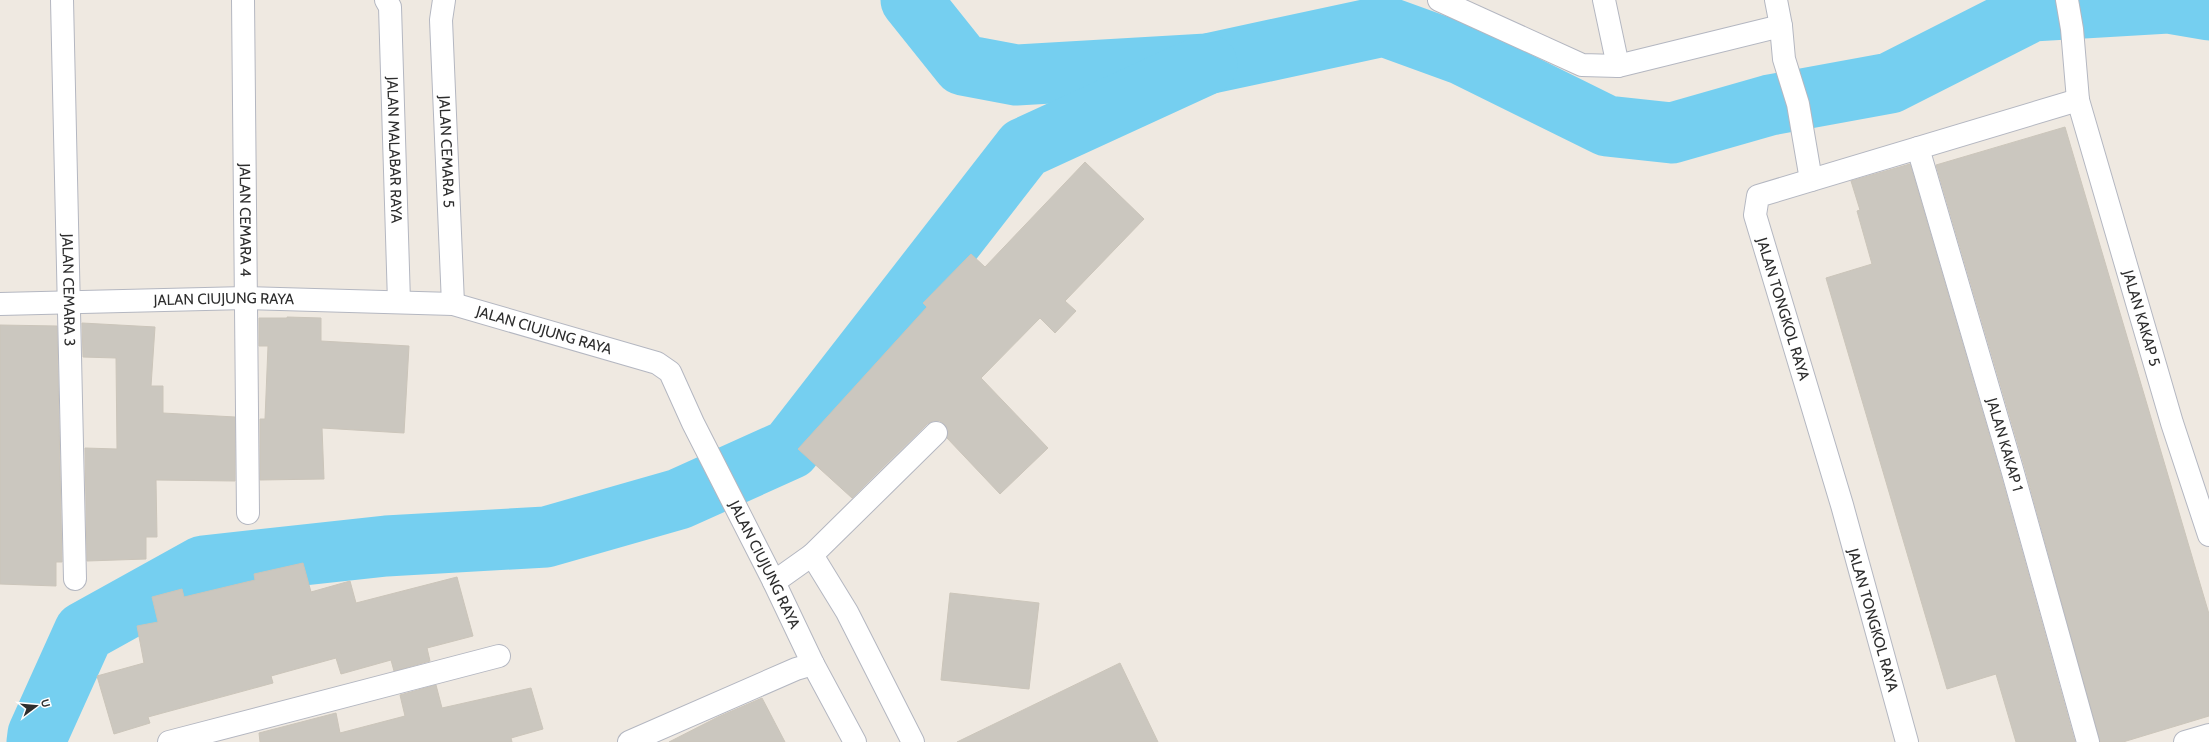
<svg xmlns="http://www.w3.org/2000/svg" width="2209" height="742" font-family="Cabin,sans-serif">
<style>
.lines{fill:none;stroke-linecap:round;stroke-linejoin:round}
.river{stroke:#75cff0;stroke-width:61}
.building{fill:#cbc7bf;stroke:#cbc5ba}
.minor-casing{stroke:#b4b7c1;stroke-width:24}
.minor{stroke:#fff;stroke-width:22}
.labels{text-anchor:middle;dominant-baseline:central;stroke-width:3;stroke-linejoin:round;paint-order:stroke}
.street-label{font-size:15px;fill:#2e2e2e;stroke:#fff}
</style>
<rect width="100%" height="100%" fill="#efe9e1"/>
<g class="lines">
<g class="river">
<path d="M 911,0 L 963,65 L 1016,75 L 1207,64 L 1384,26 L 1461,54 L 1607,126 L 1672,133 L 1770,105 L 1890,83 L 2032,11 L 2168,3 L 2209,10"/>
<path d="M 37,742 L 38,734 L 84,632 L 203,566 L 386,546 L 546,537 L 679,499 L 790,449 L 1024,148 L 1207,64"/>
</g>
</g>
<g class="building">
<path d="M 2065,127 L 2209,614 L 2209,716 L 2123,742 L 2100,742 L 2024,465 L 1936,165 Z"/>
<path d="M 1085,162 L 1144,219 L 1065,301 L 1076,311 L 1055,333 L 1040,318 L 981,378 L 1048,448 L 1000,494 L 947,438 L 948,430 L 945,425 L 940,421 L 933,421 L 927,424 L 852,498 L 798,449 L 927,307 L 923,303 L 971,254 L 985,267 Z"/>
<path d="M 1910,164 L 2000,472 L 2075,742 L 2016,742 L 1996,674 L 1947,689 L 1826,278 L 1872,264 L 1857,211 L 1860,210 L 1851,181 Z"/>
<path d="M 287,317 L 321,318 L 321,341 L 409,346 L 404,433 L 322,428 L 324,479 L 260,480 L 260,419 L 265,419 L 268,346 L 259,346 L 259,318 L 287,318 Z"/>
<path d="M 82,323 L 155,327 L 151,386 L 163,386 L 163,413 L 235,417 L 235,481 L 156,480 L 157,537 L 146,537 L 146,559 L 87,561 L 85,448 L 117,449 L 116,358 L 83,357 Z"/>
<path d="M 0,325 L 57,326 L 62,562 L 56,562 L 56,586 L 0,584 Z"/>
<path d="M 303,563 L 311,592 L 350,581 L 356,603 L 457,577 L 473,636 L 427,648 L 430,661 L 394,671 L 391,660 L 341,674 L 336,658 L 271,676 L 273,683 L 148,717 L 150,723 L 114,734 L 97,676 L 144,663 L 137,626 L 158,622 L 152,597 L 182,589 L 184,597 L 255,580 L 254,574 Z"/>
<path d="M 950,593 L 1039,603 L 1029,689 L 941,680 Z"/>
<path d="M 1120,663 L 1158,742 L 957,742 Z"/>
<path d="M 436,685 L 442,708 L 531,688 L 543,729 L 511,738 L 512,742 L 260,742 L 259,733 L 336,713 L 340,733 L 405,716 L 400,695 Z"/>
<path d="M 762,698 L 785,742 L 669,742 L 718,717 Z"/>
</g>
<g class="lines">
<g class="minor-casing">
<g id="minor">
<path id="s1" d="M 62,0 L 75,579"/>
<path id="s2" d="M 243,0 L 248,513"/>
<path id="s3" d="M 386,0 L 390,7 L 399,302"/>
<path id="s4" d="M 444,0 L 441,20 L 453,304"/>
<path d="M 1439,0 L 1582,65 L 1618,66 L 1781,26"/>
<path d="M 1604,0 L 1618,66"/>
<path d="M 1776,0 L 1781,26 L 1784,59 L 1798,104 L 1811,180"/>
<path id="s5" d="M 2067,0 L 2072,29 L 2078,100 L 2172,423 L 2209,535"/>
<path id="s6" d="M 1918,148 L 2012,469 L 2088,742"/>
<path id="s7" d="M 0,304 L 246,298 L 453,304 L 657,363 L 670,372 L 693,423 L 774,582 L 813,664 L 855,742"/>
<path d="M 774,582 L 812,555"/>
<path d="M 169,742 L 499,656"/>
<path d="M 629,742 L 796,669 L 813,664"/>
<path d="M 913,742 L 847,612 L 812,555 L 936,433"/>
<path d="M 1907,742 L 1842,505 L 1755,215 L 1758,196 L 2078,100"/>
<path d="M 2185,742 L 2209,735"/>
</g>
</g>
<use href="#minor" class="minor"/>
</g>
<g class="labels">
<g class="street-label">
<text stroke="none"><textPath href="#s3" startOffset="151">JALAN MALABAR RAYA</textPath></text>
<text stroke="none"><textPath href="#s4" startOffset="152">JALAN CEMARA 5</textPath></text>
<text stroke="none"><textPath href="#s2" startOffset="220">JALAN CEMARA 4</textPath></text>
<text stroke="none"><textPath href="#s1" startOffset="290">JALAN CEMARA 3</textPath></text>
<text stroke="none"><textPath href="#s7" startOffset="224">JALAN CIUJUNG RAYA</textPath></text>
<text transform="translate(1783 309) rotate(73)">JALAN TONGKOL RAYA</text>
<text stroke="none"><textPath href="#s5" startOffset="328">JALAN KAKAP 5</textPath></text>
<text stroke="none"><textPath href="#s7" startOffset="548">JALAN CIUJUNG RAYA</textPath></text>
<text stroke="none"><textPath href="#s6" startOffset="309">JALAN KAKAP 1</textPath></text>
<text stroke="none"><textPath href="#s7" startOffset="896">JALAN CIUJUNG RAYA</textPath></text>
<text transform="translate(1873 620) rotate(74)">JALAN TONGKOL RAYA</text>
</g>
</g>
<g transform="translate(36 706) rotate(74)" stroke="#ffffff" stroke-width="3" paint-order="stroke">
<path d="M0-3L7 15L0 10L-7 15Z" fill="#2e2e2e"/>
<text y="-6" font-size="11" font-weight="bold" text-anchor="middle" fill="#2e2e2e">U</text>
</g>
</svg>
